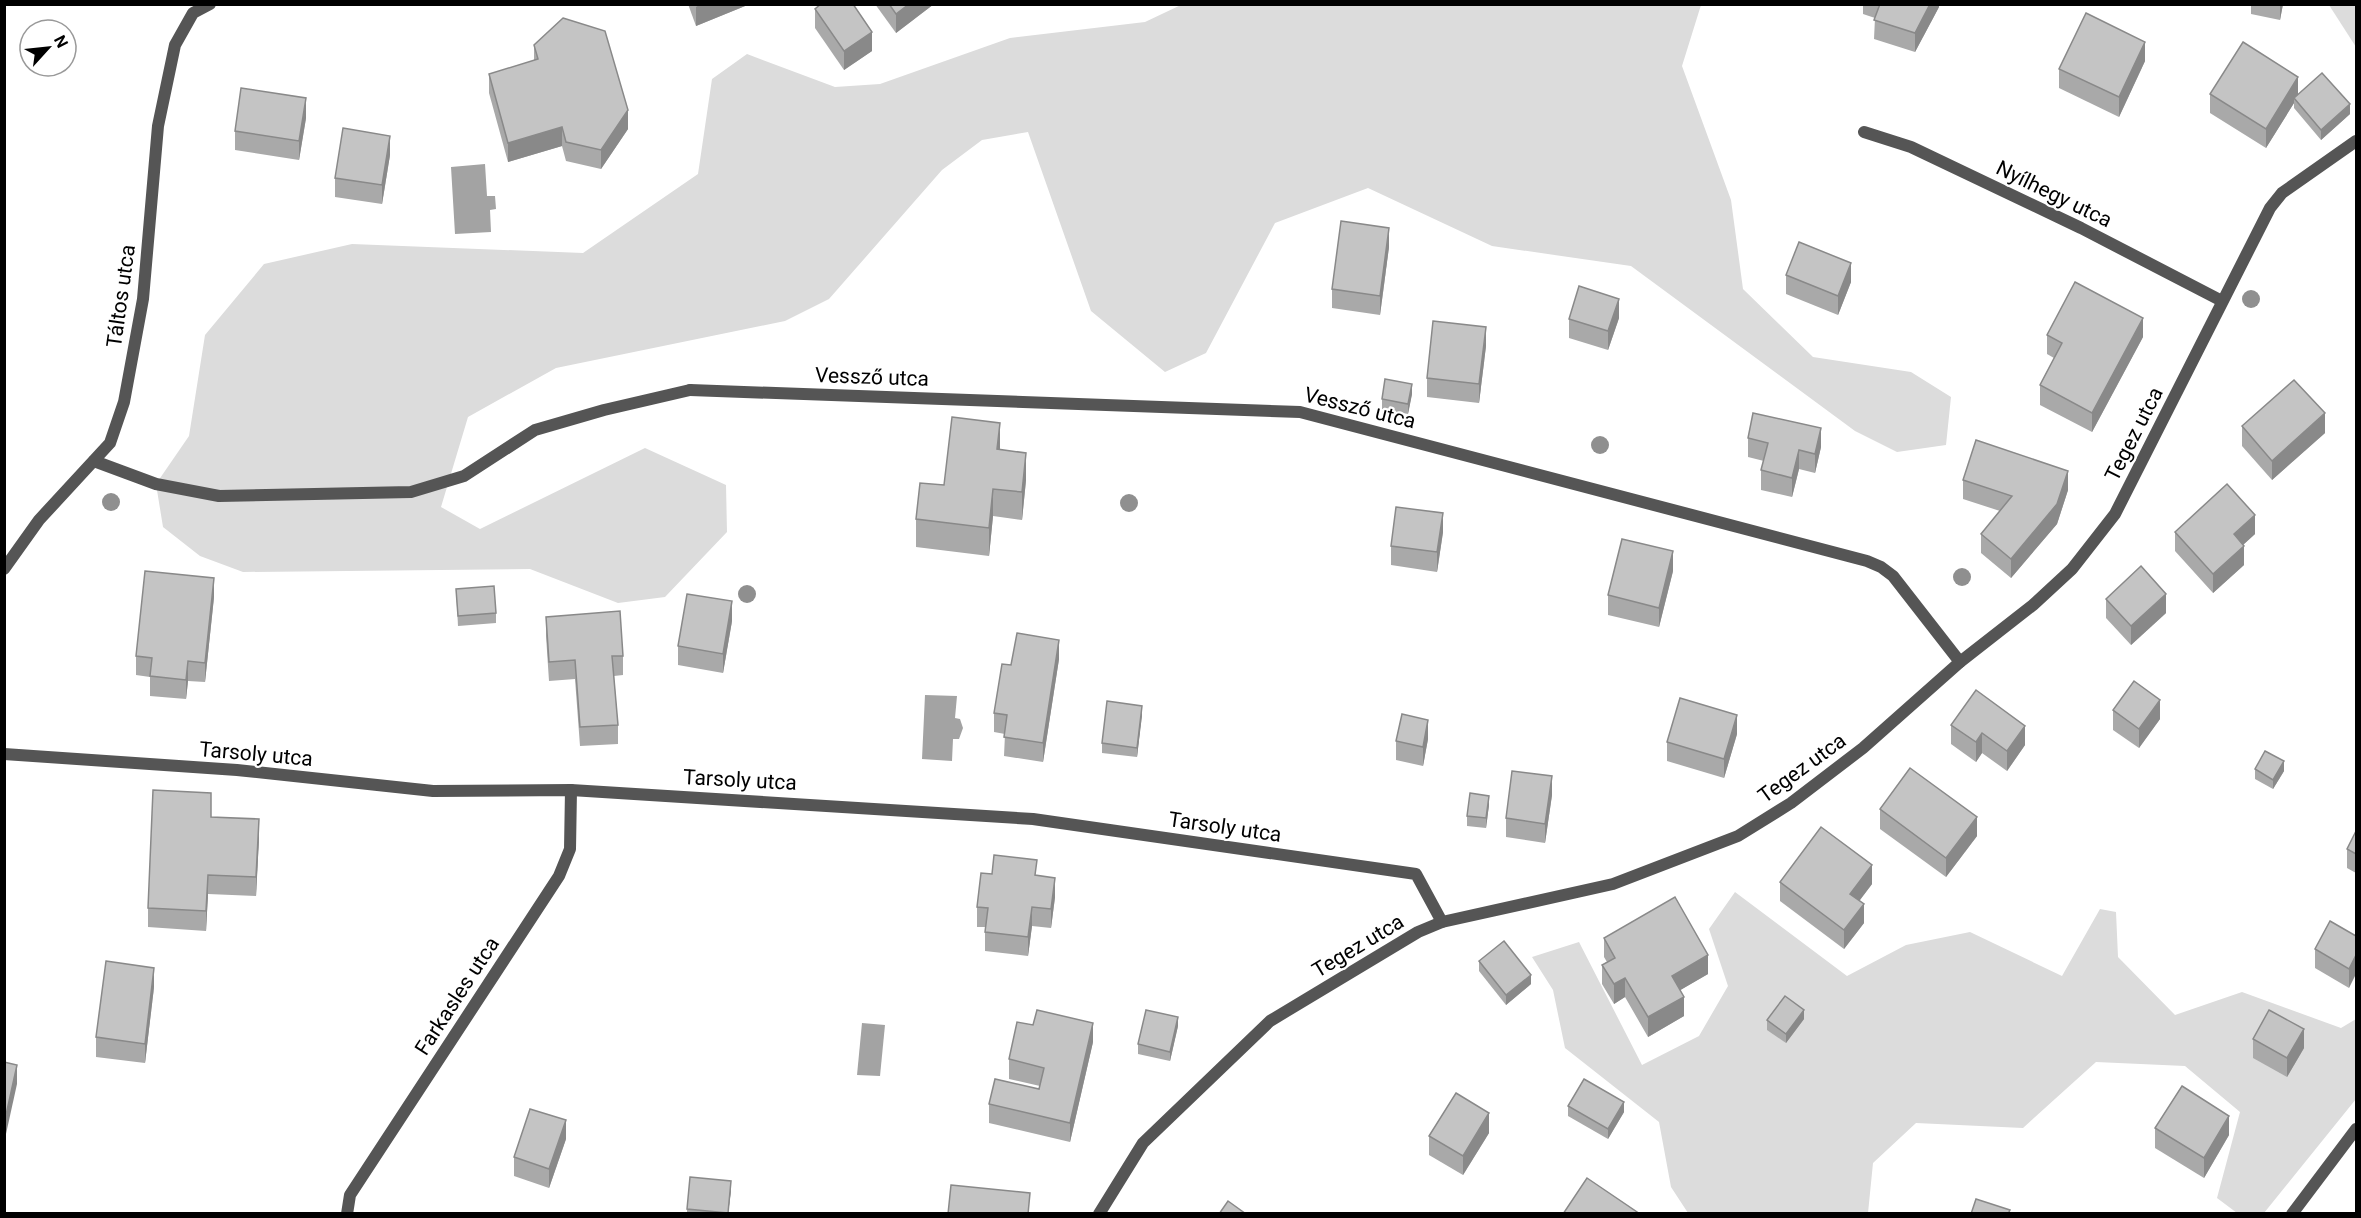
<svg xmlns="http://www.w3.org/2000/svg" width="2361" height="1218" font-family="Roboto,sans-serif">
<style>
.green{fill:#dcdcdc}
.water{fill:#a3a3a3}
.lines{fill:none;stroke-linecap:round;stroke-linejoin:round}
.service{stroke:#555;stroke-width:12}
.minor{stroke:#555;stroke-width:12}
.tree{fill:#8f8f8f}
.wall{fill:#a9a9a9}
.shaded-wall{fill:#898989}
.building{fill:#c4c4c4;stroke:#898989;stroke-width:1.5}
.labels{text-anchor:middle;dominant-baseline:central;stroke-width:4.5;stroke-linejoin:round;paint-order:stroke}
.street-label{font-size:21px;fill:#000;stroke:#fff}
</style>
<rect width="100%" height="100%" fill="#fff"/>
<g class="green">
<path d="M 1183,4 L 1701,5 L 1682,66 L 1731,200 L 1743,289 L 1813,357 L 1911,372 L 1951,397 L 1946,445 L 1897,452 L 1855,431 L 1631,266 L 1492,246 L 1368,188 L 1275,223 L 1206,353 L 1165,372 L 1091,311 L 1028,132 L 982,140 L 942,170 L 829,299 L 785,321 L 556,368 L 468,417 L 441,507 L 480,529 L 645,448 L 726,485 L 727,532 L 665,597 L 618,603 L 530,569 L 243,572 L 200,556 L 163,527 L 156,484 L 189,436 L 205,335 L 264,264 L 352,244 L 583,253 L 698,174 L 712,79 L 747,54 L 835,87 L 880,84 L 1010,38 L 1145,22 Z"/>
<path d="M 2329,5 L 2356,5 L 2356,47 Z"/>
<path d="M 1735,892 L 1847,976 L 1906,945 L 1970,932 L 2062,976 L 2100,909 L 2116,912 L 2118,957 L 2175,1015 L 2242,992 L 2341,1028 L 2356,1019 L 2356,1099 L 2264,1213 L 2237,1213 L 2217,1198 L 2240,1112 L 2185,1066 L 2096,1062 L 2023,1128 L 1916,1123 L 1873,1163 L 1868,1213 L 1688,1213 L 1671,1187 L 1659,1122 L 1565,1048 L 1553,990 L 1532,957 L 1579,942 L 1642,1065 L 1699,1036 L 1728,986 L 1709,929 Z"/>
</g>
<g class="water">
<path d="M 485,164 L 487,196 L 495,196 L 496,209 L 490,210 L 491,232 L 455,234 L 451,167 Z"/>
<path d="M 925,695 L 957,696 L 955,718 L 960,719 L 963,728 L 959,739 L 953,739 L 952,761 L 922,759 Z"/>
<path d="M 862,1023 L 885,1025 L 880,1076 L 857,1075 Z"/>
</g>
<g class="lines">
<path class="service" d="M 94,461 L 156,484 L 219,496 L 411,492 L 464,476 L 535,430 L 604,410 L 690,390"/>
<g class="minor">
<path d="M 1864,132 L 1911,147 L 2081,228 L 2222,301"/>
<path d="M 690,390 L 1300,412 L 1867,561 L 1881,567 L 1893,576 L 1960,662"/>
<path d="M 4,569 L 39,520 L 110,443 L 124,402 L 143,299 L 158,126 L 175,45 L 193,13 L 210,4"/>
<path d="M 4,754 L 237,770 L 433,791 L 571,790 L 1033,819 L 1416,874 L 1442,922"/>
<path d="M 347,1214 L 350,1195 L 559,876 L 570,849 L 571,790"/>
<path d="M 1099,1214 L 1143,1143 L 1270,1021 L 1418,932 L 1442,922 L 1613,884 L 1738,836 L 1791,803 L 1863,748 L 1960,662 L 2033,605 L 2072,569 L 2115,514 L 2270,208 L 2282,193 L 2356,141"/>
<path d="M 2292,1214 L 2356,1129"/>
</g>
</g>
<g class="tree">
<circle cx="2251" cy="299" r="9"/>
<circle cx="1600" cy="445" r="9"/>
<circle cx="111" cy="502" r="9"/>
<circle cx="1129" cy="503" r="9"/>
<circle cx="1962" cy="577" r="9"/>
<circle cx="747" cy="594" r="9"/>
</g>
<g class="wall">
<path d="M 688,4 L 750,4 L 696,26 Z"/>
<path d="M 875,4 L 934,4 L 896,33 Z"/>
<path d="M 1863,4 L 1939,4 L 1939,7 L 1915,52 L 1874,39 L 1875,18 L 1863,14 Z"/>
<path d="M 2251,4 L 2283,4 L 2280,20 L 2251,14 Z"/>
<path d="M 815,9 L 872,51 L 844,70 L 815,28 Z"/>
<path d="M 534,45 L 628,129 L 601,169 L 566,161 L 562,146 L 508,162 L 489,93 L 489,74 L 534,61 Z"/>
<path d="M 2145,61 L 2119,117 L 2059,88 L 2059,69 Z"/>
<path d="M 2210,94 L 2298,94 L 2350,114 L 2321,140 L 2294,108 L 2294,103 L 2266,148 L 2210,113 Z"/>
<path d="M 306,118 L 299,160 L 235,150 L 235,131 Z"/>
<path d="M 390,155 L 382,204 L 335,197 L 335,178 Z"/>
<path d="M 1389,247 L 1380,315 L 1332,308 L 1332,289 Z"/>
<path d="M 1786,275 L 1851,282 L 1838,315 L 1786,294 Z"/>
<path d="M 1619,318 L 1608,350 L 1569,338 L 1569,319 Z"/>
<path d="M 2047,335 L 2143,337 L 2092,432 L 2040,405 L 2040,385 L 2054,358 L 2047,354 Z"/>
<path d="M 1486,346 L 1479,403 L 1427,397 L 1427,378 Z"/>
<path d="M 1412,394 L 1408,414 L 1382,409 L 1382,399 Z"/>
<path d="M 2242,426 L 2325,433 L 2272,480 L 2242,446 Z"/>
<path d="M 1748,438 L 1821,447 L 1815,473 L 1799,469 L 1792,497 L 1761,490 L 1761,470 L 1764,461 L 1748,457 Z"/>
<path d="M 1000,450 L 1026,480 L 1022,520 L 993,516 L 989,556 L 916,547 L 916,519 L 944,485 Z"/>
<path d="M 1963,480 L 2068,490 L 2057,524 L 2011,578 L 1981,553 L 1981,534 L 2000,511 L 1963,499 Z"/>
<path d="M 1443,532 L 1437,572 L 1391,565 L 1391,546 Z"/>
<path d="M 2175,532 L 2255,534 L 2243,545 L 2244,565 L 2213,593 L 2175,551 Z"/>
<path d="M 1673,571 L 1659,627 L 1608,615 L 1608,595 Z"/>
<path d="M 456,589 L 496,613 L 496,623 L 458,626 Z"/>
<path d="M 214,597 L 205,682 L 188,681 L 186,699 L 150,696 L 150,677 L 136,675 L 136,656 Z"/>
<path d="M 2106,599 L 2166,613 L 2131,645 L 2106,618 Z"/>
<path d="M 546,617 L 623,656 L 623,675 L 614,676 L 618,725 L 618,744 L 580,746 L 575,679 L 549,681 L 546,636 Z"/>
<path d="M 732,621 L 723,673 L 678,665 L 678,646 Z"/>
<path d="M 1059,659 L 1043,762 L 1004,756 L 1005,734 L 994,732 L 994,713 L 1011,665 Z"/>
<path d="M 2113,710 L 2160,719 L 2139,748 L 2113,730 Z"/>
<path d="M 1142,715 L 1137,757 L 1102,753 L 1102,743 Z"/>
<path d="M 1951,725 L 2025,745 L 2007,771 L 1982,753 L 1976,762 L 1951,744 Z"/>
<path d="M 1737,734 L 1724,778 L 1667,761 L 1667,742 Z"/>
<path d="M 1428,739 L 1423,766 L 1396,760 L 1396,741 Z"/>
<path d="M 2255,769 L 2284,771 L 2273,789 L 2255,779 Z"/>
<path d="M 1552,795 L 1545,843 L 1506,837 L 1506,818 Z"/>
<path d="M 1489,805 L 1486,828 L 1467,826 L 1467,816 Z"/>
<path d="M 1880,809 L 1977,836 L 1946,877 L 1880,829 Z"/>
<path d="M 211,817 L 259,838 L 256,896 L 208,894 L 206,931 L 148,927 L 148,908 Z"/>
<path d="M 2356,831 L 2356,873 L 2347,868 L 2347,849 Z"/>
<path d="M 992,874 L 1037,876 L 1055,897 L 1051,928 L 1032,926 L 1028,956 L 985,951 L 985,927 L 977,927 L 977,907 Z"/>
<path d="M 1780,882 L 1872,884 L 1860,900 L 1864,923 L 1844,949 L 1780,901 Z"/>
<path d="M 2356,936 L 2349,988 L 2315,968 L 2315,949 Z"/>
<path d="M 1604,938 L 1708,974 L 1680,990 L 1684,1016 L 1648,1037 L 1625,997 L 1614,1004 L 1602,984 L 1602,965 L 1607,962 L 1604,957 Z"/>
<path d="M 1479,961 L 1531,984 L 1506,1005 L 1479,971 Z"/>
<path d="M 154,987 L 145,1063 L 96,1057 L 96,1037 Z"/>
<path d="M 1804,1019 L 1786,1043 L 1767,1030 L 1767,1020 Z"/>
<path d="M 1178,1026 L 1170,1061 L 1138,1054 L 1138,1044 Z"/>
<path d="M 2253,1039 L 2304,1048 L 2287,1077 L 2253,1058 Z"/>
<path d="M 1093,1042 L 1070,1142 L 989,1123 L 989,1104 L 1039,1089 L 1040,1086 L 1009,1079 L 1009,1059 Z"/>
<path d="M 1568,1106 L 1624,1112 L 1608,1139 L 1568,1116 Z"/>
<path d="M 2155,1128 L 2229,1135 L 2204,1178 L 2155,1148 Z"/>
<path d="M 1489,1133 L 1463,1175 L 1429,1155 L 1429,1136 Z"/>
<path d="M 566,1139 L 549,1188 L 514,1176 L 514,1157 Z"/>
<path d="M 731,1190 L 728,1214 L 687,1214 L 687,1209 Z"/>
</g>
<g class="shaded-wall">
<path d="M 701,4 L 750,4 L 696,26 L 696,7 Z"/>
<path d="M 909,4 L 934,4 L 896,33 L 896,14 Z"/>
<path d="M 1930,4 L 1939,4 L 1939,7 L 1915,52 L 1915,33 Z"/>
<path d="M 2280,4 L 2283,4 L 2280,20 Z"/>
<path d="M 872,32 L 872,51 L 844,70 L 844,51 Z"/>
<path d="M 2145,42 L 2145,61 L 2119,117 L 2119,97 Z"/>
<path d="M 2298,77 L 2298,96 L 2294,98 L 2294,103 L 2266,148 L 2266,129 Z"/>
<path d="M 306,98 L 306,118 L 299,160 L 299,141 Z"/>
<path d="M 2350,104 L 2350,114 L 2321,140 L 2321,130 Z"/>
<path d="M 628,110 L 628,129 L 601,169 L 601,150 Z"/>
<path d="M 562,127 L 562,146 L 508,162 L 508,143 Z"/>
<path d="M 390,136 L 390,155 L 382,204 L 382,185 Z"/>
<path d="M 1389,228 L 1389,247 L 1380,315 L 1380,296 Z"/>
<path d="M 1851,263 L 1851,282 L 1838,315 L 1838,296 Z"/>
<path d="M 1619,299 L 1619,318 L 1608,350 L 1608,331 Z"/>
<path d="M 2143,318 L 2143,337 L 2092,432 L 2092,413 Z"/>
<path d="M 1486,327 L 1486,346 L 1479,403 L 1479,384 Z"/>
<path d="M 1412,384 L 1412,394 L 1408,414 L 1408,404 Z"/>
<path d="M 2325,413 L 2325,433 L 2272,480 L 2272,461 Z"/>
<path d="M 1000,423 L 1000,451 L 997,449 Z"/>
<path d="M 1821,428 L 1821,447 L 1815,473 L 1815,454 Z"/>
<path d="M 1799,450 L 1799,469 L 1792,497 L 1792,478 Z"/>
<path d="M 1026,453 L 1026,480 L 1022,520 L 1022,492 Z"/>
<path d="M 2068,471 L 2068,490 L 2057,524 L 2011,578 L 2011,559 Z"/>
<path d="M 993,489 L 993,516 L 989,556 L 989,528 Z"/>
<path d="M 1443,513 L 1443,532 L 1437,572 L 1437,552 Z"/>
<path d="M 2255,515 L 2255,534 L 2234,553 L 2234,534 Z"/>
<path d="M 2244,546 L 2244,565 L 2213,593 L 2213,574 Z"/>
<path d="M 1673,551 L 1673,571 L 1659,627 L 1659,608 Z"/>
<path d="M 214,578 L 214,597 L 205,682 L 205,663 Z"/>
<path d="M 2166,594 L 2166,613 L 2131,645 L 2131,626 Z"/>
<path d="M 732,601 L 732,621 L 723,673 L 723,654 Z"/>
<path d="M 1059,640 L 1059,659 L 1043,762 L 1043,743 Z"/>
<path d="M 188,661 L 188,681 L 186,699 L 186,680 Z"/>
<path d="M 2160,700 L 2160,719 L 2139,748 L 2139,729 Z"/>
<path d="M 1142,706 L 1142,715 L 1137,757 L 1137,748 Z"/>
<path d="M 1737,715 L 1737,734 L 1724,778 L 1724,759 Z"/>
<path d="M 1428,720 L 1428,739 L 1423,766 L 1423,747 Z"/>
<path d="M 2025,726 L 2025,745 L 2007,771 L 2007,751 Z"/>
<path d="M 1982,733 L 1982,753 L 1976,762 L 1976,742 Z"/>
<path d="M 2284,761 L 2284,771 L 2273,789 L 2273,780 Z"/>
<path d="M 1552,776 L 1552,795 L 1545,843 L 1545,824 Z"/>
<path d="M 1489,796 L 1489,805 L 1486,828 L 1486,818 Z"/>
<path d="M 1977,817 L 1977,836 L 1946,877 L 1946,858 Z"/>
<path d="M 259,819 L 259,838 L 256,896 L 256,877 Z"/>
<path d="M 1872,865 L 1872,884 L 1850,913 L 1850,894 Z"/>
<path d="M 208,875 L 208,894 L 206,931 L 206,911 Z"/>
<path d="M 1055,878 L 1055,897 L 1051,928 L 1051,909 Z"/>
<path d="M 1864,904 L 1864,923 L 1844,949 L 1844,930 Z"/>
<path d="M 1032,907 L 1032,926 L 1028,956 L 1028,937 Z"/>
<path d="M 1708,955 L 1708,974 L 1672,995 L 1672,976 Z"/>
<path d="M 2356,955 L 2356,974 L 2349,988 L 2349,969 Z"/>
<path d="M 154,968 L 154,987 L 145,1063 L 145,1044 Z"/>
<path d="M 1531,975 L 1531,984 L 1506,1005 L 1506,995 Z"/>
<path d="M 1625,978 L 1625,997 L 1614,1004 L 1614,984 Z"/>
<path d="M 1684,997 L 1684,1016 L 1648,1037 L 1648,1017 Z"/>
<path d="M 1804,1010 L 1804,1019 L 1786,1043 L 1786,1034 Z"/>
<path d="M 1178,1017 L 1178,1026 L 1170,1061 L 1170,1052 Z"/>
<path d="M 1093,1023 L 1093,1042 L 1070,1142 L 1070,1123 Z"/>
<path d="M 2304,1029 L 2304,1048 L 2287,1077 L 2287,1058 Z"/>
<path d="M 17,1065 L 17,1084 L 4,1143 L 4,1124 Z"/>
<path d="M 1624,1102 L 1624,1112 L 1608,1139 L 1608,1129 Z"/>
<path d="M 1489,1113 L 1489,1133 L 1463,1175 L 1463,1156 Z"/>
<path d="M 2229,1116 L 2229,1135 L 2204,1178 L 2204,1158 Z"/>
<path d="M 566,1120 L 566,1139 L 549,1188 L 549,1169 Z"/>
<path d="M 731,1181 L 731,1190 L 728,1214 Z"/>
</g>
<g class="building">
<path d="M 821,4 L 853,4 L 872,32 L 844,51 L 815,9 Z"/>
<path d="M 889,4 L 909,4 L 896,14 Z"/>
<path d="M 1880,4 L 1930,4 L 1915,33 L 1874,20 Z"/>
<path d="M 2086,13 L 2145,42 L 2119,97 L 2059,69 Z"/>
<path d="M 563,18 L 605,31 L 628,110 L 601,150 L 566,142 L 562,127 L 508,143 L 489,74 L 538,59 L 534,45 Z"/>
<path d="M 2243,42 L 2298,77 L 2266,129 L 2210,94 Z"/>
<path d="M 2322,73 L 2350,104 L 2321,130 L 2294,98 Z"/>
<path d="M 241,88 L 306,98 L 299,141 L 235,131 Z"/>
<path d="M 343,128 L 390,136 L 382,185 L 335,178 Z"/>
<path d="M 1341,221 L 1389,228 L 1380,296 L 1332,289 Z"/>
<path d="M 1799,242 L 1851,263 L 1838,296 L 1786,275 Z"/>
<path d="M 2075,282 L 2143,318 L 2092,413 L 2040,385 L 2062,343 L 2047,335 Z"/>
<path d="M 1579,286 L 1619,299 L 1608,331 L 1569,319 Z"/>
<path d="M 1433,321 L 1486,327 L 1479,384 L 1427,378 Z"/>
<path d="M 1385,379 L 1412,384 L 1408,404 L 1382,399 Z"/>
<path d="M 2294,380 L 2325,413 L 2272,461 L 2242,426 Z"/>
<path d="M 1753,413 L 1821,428 L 1815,454 L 1799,450 L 1792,478 L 1761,470 L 1768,443 L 1748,438 Z"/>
<path d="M 952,417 L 1000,423 L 997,449 L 1026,453 L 1022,492 L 993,489 L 989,528 L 916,519 L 920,483 L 944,485 Z"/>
<path d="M 1976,440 L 2068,471 L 2057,504 L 2011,559 L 1981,534 L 2012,496 L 1963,480 Z"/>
<path d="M 2227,484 L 2255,515 L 2234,534 L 2244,546 L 2213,574 L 2175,532 Z"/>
<path d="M 1396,507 L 1443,513 L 1437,552 L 1391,546 Z"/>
<path d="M 1622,539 L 1673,551 L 1659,608 L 1608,595 Z"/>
<path d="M 2141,566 L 2166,594 L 2131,626 L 2106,599 Z"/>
<path d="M 145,571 L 214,578 L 205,663 L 188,661 L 186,680 L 150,676 L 152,658 L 136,656 Z"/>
<path d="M 494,586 L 496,613 L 458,616 L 456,589 Z"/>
<path d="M 687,594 L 732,601 L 723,654 L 678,646 Z"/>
<path d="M 620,611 L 623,656 L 612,656 L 618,725 L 580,727 L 575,660 L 549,662 L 546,617 Z"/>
<path d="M 1017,633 L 1059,640 L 1043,743 L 1004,737 L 1007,715 L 994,713 L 1002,664 L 1011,665 Z"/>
<path d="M 2134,681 L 2160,700 L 2139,729 L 2113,710 Z"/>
<path d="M 1976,690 L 2025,726 L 2007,751 L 1982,733 L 1976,742 L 1951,725 Z"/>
<path d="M 1680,698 L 1737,715 L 1724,759 L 1667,742 Z"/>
<path d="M 1107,701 L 1142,706 L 1137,748 L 1102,743 Z"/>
<path d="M 1402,714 L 1428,720 L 1423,747 L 1396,741 Z"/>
<path d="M 2265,751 L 2284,761 L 2273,780 L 2255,769 Z"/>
<path d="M 1910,768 L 1977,817 L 1946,858 L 1880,809 Z"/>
<path d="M 1512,771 L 1552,776 L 1545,824 L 1506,818 Z"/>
<path d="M 153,790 L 211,793 L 211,817 L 259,819 L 256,877 L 208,875 L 206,911 L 148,908 Z"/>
<path d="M 1470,793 L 1489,796 L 1486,818 L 1467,816 Z"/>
<path d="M 1821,827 L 1872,865 L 1850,894 L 1864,904 L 1844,930 L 1780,882 Z"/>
<path d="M 2356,831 L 2356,854 L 2347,849 Z"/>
<path d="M 994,855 L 1037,860 L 1035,875 L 1055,878 L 1051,909 L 1032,907 L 1028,937 L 985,932 L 988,908 L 977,907 L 981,873 L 992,874 Z"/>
<path d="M 1675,897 L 1708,955 L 1672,976 L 1684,997 L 1648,1017 L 1625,978 L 1614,984 L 1602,965 L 1615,958 L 1604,938 Z"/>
<path d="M 2330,921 L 2356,936 L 2356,955 L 2349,969 L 2315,949 Z"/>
<path d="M 1504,941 L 1531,975 L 1506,995 L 1479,961 Z"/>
<path d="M 106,961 L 154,968 L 145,1044 L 96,1037 Z"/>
<path d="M 1785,996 L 1804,1010 L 1786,1034 L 1767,1020 Z"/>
<path d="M 1037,1010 L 1093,1023 L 1070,1123 L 989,1104 L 995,1079 L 1039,1089 L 1044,1068 L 1009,1059 L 1017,1022 L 1033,1025 Z"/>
<path d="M 1146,1010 L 1178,1017 L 1170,1052 L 1138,1044 Z"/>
<path d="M 2269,1010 L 2304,1029 L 2287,1058 L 2253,1039 Z"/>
<path d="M 4,1062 L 17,1065 L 4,1124 Z"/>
<path d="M 1584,1079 L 1624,1102 L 1608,1129 L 1568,1106 Z"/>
<path d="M 2182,1086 L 2229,1116 L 2204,1158 L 2155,1128 Z"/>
<path d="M 1456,1093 L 1489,1113 L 1463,1156 L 1429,1136 Z"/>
<path d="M 530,1109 L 566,1120 L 549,1169 L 514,1157 Z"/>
<path d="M 690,1177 L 731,1181 L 728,1213 L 687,1209 Z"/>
<path d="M 1587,1178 L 1640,1214 L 1563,1214 Z"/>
<path d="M 951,1185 L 1030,1193 L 1028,1214 L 948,1214 Z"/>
<path d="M 1976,1199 L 2010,1210 L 2008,1214 L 1971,1214 Z"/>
<path d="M 1228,1201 L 1246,1214 L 1219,1214 Z"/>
</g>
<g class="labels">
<g class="street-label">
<text transform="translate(2054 194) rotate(26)">Nyílhegy utca</text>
<text transform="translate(121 296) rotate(-82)">Táltos utca</text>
<text transform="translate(872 377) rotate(2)">Vessző utca</text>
<text transform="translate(1360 408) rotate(14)">Vessző utca</text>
<text transform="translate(2134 434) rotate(-63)">Tegez utca</text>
<text transform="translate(256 754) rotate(5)">Tarsoly utca</text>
<text transform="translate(1802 768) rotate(-36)">Tegez utca</text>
<text transform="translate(740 780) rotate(3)">Tarsoly utca</text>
<text transform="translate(1225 827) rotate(8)">Tarsoly utca</text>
<text transform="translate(1358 946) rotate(-31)">Tegez utca</text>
<text transform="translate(457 996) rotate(-57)">Farkasles utca</text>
</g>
</g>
<rect width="2361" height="1218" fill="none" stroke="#000000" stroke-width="12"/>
<g transform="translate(48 48) rotate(63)"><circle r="28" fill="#ffffff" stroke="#999999" stroke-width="1.5"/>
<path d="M0-4.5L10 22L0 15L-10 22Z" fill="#000000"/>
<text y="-9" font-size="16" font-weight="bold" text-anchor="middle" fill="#000000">N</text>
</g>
</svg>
